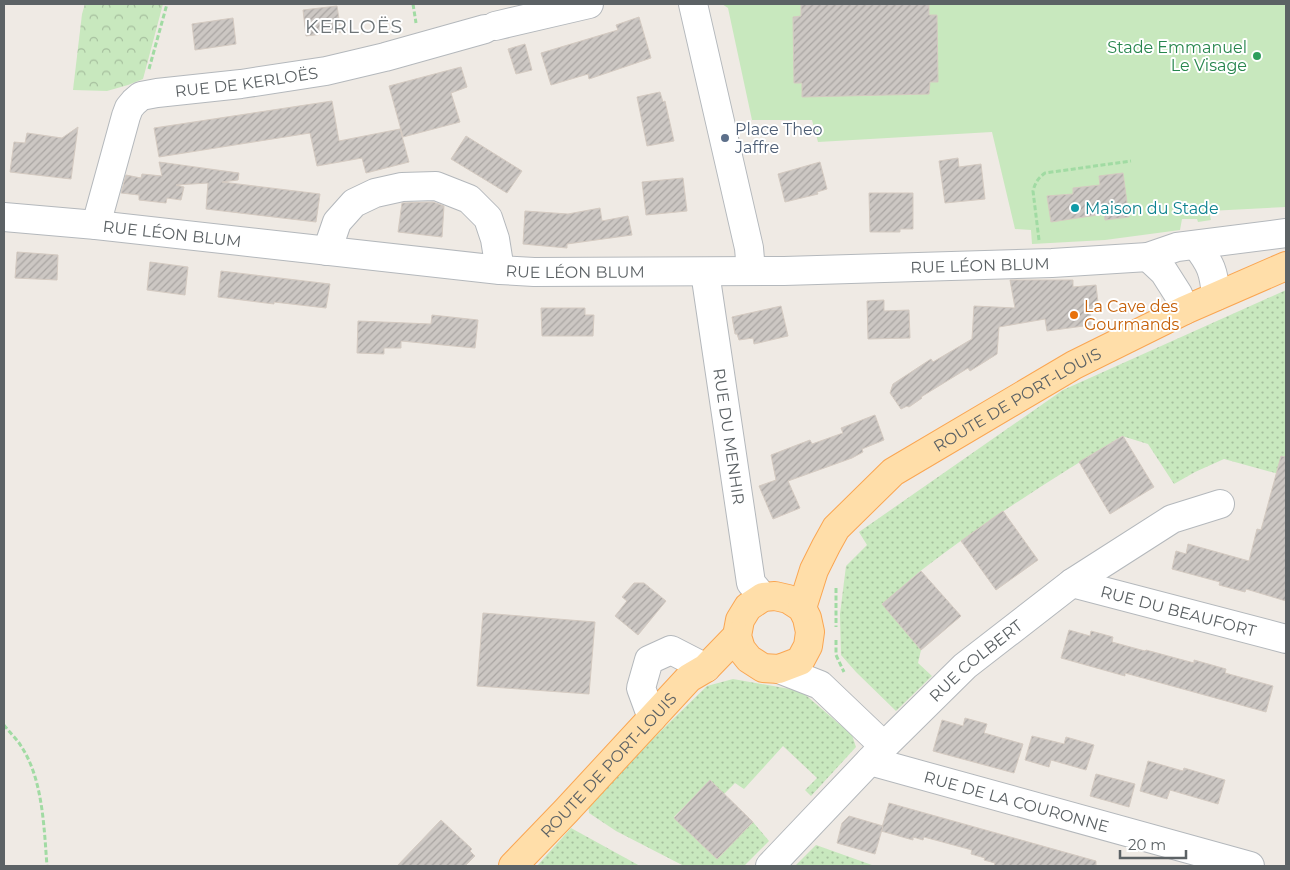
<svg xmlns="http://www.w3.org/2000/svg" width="1290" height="870" font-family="Montserrat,sans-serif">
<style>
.grass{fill:url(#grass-dots)}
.forest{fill:url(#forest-crowns)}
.garden{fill:#c8e8be}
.building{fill:url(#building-hatch);stroke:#d4cac1}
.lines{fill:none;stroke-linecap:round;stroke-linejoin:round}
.minor-casing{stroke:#b4b8bc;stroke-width:30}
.major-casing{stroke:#faa652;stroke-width:30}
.path{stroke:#a1dba3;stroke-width:3;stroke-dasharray:5 2.5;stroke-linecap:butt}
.minor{stroke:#fff;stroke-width:28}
.major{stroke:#ffdea9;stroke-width:28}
.leisure-dot{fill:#2e9e5b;stroke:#fff;stroke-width:2}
.service-dot{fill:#5c6f8a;stroke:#fff;stroke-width:2}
.culture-dot{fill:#0f9aa8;stroke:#fff;stroke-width:2}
.food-dot{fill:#e8710a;stroke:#fff;stroke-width:2}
.labels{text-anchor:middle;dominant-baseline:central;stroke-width:4;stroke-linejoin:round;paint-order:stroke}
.leisure-label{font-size:16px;fill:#27864d;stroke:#fff;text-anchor:end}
.street-label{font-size:16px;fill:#5c6265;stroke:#fff}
.service-label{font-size:16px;fill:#4e5e75;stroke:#fff;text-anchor:start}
.culture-label{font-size:16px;fill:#0d838f;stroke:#fff;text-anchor:start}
.food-label{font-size:16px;fill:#c56008;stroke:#fff;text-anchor:start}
.quarter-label{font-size:19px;letter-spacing:1px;fill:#6d7477;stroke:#fff}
</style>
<defs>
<pattern id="grass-dots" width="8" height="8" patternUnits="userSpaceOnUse" patternTransform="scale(1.25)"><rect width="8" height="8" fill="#c8e8be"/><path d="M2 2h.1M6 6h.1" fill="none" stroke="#a6bf9e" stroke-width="1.8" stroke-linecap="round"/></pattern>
<pattern id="forest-crowns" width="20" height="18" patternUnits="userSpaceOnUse" patternTransform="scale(1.25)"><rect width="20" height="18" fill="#c8e8be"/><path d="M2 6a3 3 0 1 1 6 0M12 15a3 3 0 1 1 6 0" fill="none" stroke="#a6bf9e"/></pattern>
<pattern id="building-hatch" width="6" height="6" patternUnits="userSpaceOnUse" patternTransform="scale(1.25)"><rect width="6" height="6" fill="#ccc7c3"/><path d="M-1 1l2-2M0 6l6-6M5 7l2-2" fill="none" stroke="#a9a5a2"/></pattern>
</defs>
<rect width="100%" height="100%" fill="#efeae4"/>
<g class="grass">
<path d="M 1286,290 L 1286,476 L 1224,459 L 1195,472 L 1174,484 L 1148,444 L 1122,436 C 1054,478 986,520 923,569 C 909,580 896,593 883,604 L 921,650 L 918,663 L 932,676 L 896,711 L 856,672 L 841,655 L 840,614 L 846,566 L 867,545 L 859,532 L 1063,390 Z"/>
<path d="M 733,679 L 801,691 L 852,735 L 856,747 L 811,796 L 805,790 L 817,778 L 783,746 L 744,789 L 735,783 L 724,794 L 709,781 L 674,817 L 717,859 L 753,822 L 769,841 L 744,866 L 684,866 L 616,831 L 589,813 L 588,802 L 707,686 Z"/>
<path d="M 571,828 L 640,866 L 537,866 Z"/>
<path d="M 816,845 L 872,865 L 876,866 L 795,866 Z"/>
</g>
<path class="forest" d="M 85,4 L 163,4 L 143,79 L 128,85 L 107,91 L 73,90 L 82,14 Z"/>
<path class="garden" d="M 722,4 L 1286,4 L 1286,207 L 1209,211 L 1211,220 L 1198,222 L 1197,219 L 1182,219 L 1180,230 L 1105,240 L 1032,244 L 1031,230 L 1015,229 L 992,132 L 818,142 L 812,120 L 752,120 L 728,8 Z"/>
<g class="building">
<path d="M 801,4 L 929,4 L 929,15 L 937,15 L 938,82 L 930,82 L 929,94 L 802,97 L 802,83 L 794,83 L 793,17 L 801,16 Z"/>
<path d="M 337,6 L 341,32 L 306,36 L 303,10 Z"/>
<path d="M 639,17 L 651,58 L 589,79 L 588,74 L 551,85 L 541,53 L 618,30 L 616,25 Z"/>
<path d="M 233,18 L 236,44 L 195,50 L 192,24 Z"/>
<path d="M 525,44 L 532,70 L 516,74 L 508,49 Z"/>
<path d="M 461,67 L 467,87 L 451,93 L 460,122 L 403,137 L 389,86 Z"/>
<path d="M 660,92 L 663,102 L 665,101 L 674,141 L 647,146 L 637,97 Z"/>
<path d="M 332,101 L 339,141 L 400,129 L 409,162 L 366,173 L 362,158 L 317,166 L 310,133 L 159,157 L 154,128 Z"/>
<path d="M 78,127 L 71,179 L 10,172 L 14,142 L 25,143 L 27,133 L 62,138 Z"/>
<path d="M 466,136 L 522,171 L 507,193 L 451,159 Z"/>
<path d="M 958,158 L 959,167 L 981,164 L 985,199 L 945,203 L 939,161 Z"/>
<path d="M 159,162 L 239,173 L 238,180 L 222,182 L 320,194 L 316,222 L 206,209 L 208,183 L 176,185 L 184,187 L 181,200 L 167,198 L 166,203 L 139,200 L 139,195 L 121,193 L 126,175 L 141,178 L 142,174 L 162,176 Z"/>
<path d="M 820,162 L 827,189 L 817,192 L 818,194 L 785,202 L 778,174 Z"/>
<path d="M 1123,173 L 1129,217 L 1105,220 L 1104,214 L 1051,222 L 1047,196 L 1073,194 L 1073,188 L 1100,185 L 1099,176 Z"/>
<path d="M 683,178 L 687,211 L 646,215 L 642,182 Z"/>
<path d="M 869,193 L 913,193 L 913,229 L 900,229 L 900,232 L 870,232 Z"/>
<path d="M 433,202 L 444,206 L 442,237 L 398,232 L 402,203 Z"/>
<path d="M 600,208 L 602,221 L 628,216 L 632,235 L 567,244 L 567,248 L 523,244 L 525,211 L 568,214 Z"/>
<path d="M 17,252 L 58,255 L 57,280 L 15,278 Z"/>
<path d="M 150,262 L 188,267 L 185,295 L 147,290 Z"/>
<path d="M 221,271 L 330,284 L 326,308 L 274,302 L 274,304 L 218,297 Z"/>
<path d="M 1010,280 L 1073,280 L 1073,287 L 1096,285 L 1099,311 L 1090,312 L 1091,325 L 1047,331 L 1045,319 L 999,327 L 997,354 L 970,371 L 968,368 L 921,397 L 922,398 L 909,407 L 907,406 L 901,409 L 890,393 L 893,384 L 931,359 L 933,362 L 972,339 L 974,306 L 1015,308 Z"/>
<path d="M 884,300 L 884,311 L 909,310 L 910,338 L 868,339 L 867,301 Z"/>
<path d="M 781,306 L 788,336 L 754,344 L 753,338 L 739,340 L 737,334 L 735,334 L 732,317 Z"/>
<path d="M 541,308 L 585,308 L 585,315 L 594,315 L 593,336 L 542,336 Z"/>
<path d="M 432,315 L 478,320 L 475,348 L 401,341 L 401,348 L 384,348 L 384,354 L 357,353 L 358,321 L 431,324 Z"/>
<path d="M 875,415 L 884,440 L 862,449 L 863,452 L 852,458 L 788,481 L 800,508 L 773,519 L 759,486 L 776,480 L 771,455 L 810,440 L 812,444 L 843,433 L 841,428 Z"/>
<path d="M 1123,436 L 1154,487 L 1110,514 L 1079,462 Z"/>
<path d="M 1281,456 L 1286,457 L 1286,601 L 1246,589 L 1245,592 L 1219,585 L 1220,582 L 1172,569 L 1176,551 L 1186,554 L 1188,544 L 1249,561 L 1257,529 L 1261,530 Z"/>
<path d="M 1003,511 L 1038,560 L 996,590 L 961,541 Z"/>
<path d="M 921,571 L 961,616 L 921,650 L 882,604 Z"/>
<path d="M 634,583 L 644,583 L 666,601 L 638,635 L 615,616 L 627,601 L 622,597 Z"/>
<path d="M 483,613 L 595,622 L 589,694 L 477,686 Z"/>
<path d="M 1069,630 L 1090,636 L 1091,631 L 1113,637 L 1112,642 L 1145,651 L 1146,650 L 1194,663 L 1194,660 L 1226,669 L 1225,673 L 1273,686 L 1266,712 L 1125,673 L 1125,676 L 1061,658 Z"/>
<path d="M 965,718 L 987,724 L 984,733 L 1023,744 L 1014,773 L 933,751 L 942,720 L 963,726 Z"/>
<path d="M 1032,736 L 1064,744 L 1066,737 L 1094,745 L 1086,770 L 1051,760 L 1049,767 L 1025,760 Z"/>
<path d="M 1148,761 L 1183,771 L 1184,768 L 1225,780 L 1218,804 L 1170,790 L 1167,799 L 1140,791 Z"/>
<path d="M 1096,774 L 1135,784 L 1129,807 L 1090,796 Z"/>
<path d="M 710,780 L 753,822 L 717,859 L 674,818 Z"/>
<path d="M 889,803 L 1096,861 L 1096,866 L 994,866 L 995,863 L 984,860 L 985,858 L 971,854 L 972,850 L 924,837 L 923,840 L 913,837 L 913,840 L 881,831 Z"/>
<path d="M 849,816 L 883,826 L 875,854 L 837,843 L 842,823 Z"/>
<path d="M 441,820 L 472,849 L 470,851 L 475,856 L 465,866 L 397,866 Z"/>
</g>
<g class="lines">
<g class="minor-casing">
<g id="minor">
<path d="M 693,4 L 749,248 L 751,271"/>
<path d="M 495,26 L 589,4"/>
<path id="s1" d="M 4,217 L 96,225 L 500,270 L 534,272 L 784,271 L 1052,263 L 1148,257 L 1177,247 L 1286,233"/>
<path id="s2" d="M 96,225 L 126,116 L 129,108 L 134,102 L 141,96 L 157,93 L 241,84 L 326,71 L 385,57 L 485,29"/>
<path d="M 1196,245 C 1211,264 1214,272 1216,296"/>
<path d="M 327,251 L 337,222 L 354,203 L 375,193 L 402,187 L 436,186 L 469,199 L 488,218 L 495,239 L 500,270"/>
<path d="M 1148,257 L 1164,272 L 1178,294 L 1185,310"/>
<path id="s3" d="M 705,272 L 751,583 L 763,597"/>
<path id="s4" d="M 1072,583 L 1286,639"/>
<path d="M 779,669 L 820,685 L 884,746"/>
<path d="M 652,718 L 641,688 L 649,660 L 671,650 L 706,668"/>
<path id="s5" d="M 870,761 L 1250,866"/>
<path id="s6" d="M 770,866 L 884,746 L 965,666 L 1072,583 L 1172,519 L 1220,504"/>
</g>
</g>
<g class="major-casing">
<g id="major">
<path d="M 775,596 L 788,599 L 802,608 L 807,618 L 810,632 L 808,646 L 800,661 L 779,669 L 763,668 L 749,659 L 741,649 L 737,636 L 740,620 L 748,607 L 763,597 Z"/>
<path id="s7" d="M 802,608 L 814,570 L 826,546 L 836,528 L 893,472 L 1074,365 L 1185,310 L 1286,266"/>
<path id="s8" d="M 513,866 L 566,811 L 689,678 L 706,668 L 737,636"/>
</g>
</g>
<g class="path">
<path d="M 413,4 L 416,23"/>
<path d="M 149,69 L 167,4"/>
<path d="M 1039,240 L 1033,191 C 1035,183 1038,178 1045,173 L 1131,161"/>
<path d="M 836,588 L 836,627"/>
<path d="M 836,640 L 836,655 L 844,672"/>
<path d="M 4,725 C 9,732 17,739 21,746 C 43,779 44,828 47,866"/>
</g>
<use href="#minor" class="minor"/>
<use href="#major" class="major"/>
</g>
<circle class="leisure-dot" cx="1257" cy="56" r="5"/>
<circle class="service-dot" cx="725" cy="138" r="5"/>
<circle class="culture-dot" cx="1075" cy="208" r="5"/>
<circle class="food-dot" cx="1074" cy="315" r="5"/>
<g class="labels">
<g class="leisure-label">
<text x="1247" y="47">Stade Emmanuel<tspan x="1247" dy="18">Le Visage</tspan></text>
</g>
<g class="street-label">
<text stroke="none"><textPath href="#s2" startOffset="245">RUE DE KERLOËS</textPath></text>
<text stroke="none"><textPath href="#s1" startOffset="169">RUE LÉON BLUM</textPath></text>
<text stroke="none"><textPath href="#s1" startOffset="979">RUE LÉON BLUM</textPath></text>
<text stroke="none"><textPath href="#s1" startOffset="574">RUE LÉON BLUM</textPath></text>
<text stroke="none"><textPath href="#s7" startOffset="311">ROUTE DE PORT-LOUIS</textPath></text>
<text stroke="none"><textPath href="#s3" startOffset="166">RUE DU MENHIR</textPath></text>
<text stroke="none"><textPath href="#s4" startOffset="110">RUE DU BEAUFORT</textPath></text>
<text stroke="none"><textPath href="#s6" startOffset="291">RUE COLBERT</textPath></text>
<text stroke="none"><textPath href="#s8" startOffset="139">ROUTE DE PORT-LOUIS</textPath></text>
<text stroke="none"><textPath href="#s5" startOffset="152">RUE DE LA COURONNE</textPath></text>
</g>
<g class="service-label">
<text x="735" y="129">Place Theo<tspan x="735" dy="18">Jaffre</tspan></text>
</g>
<g class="culture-label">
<text x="1085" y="208">Maison du Stade</text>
</g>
<g class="food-label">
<text x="1084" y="306">La Cave des<tspan x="1084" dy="18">Gourmands</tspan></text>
</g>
<g class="quarter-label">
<text x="354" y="26">KERLOËS</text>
</g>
</g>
<rect width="1290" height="870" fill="none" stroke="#5c6265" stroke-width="10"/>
<path d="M1120 850v8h66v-8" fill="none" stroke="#5c6265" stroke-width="2.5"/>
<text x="1128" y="850" font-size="15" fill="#5c6265" stroke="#ffffff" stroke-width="4" paint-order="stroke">20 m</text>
</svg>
